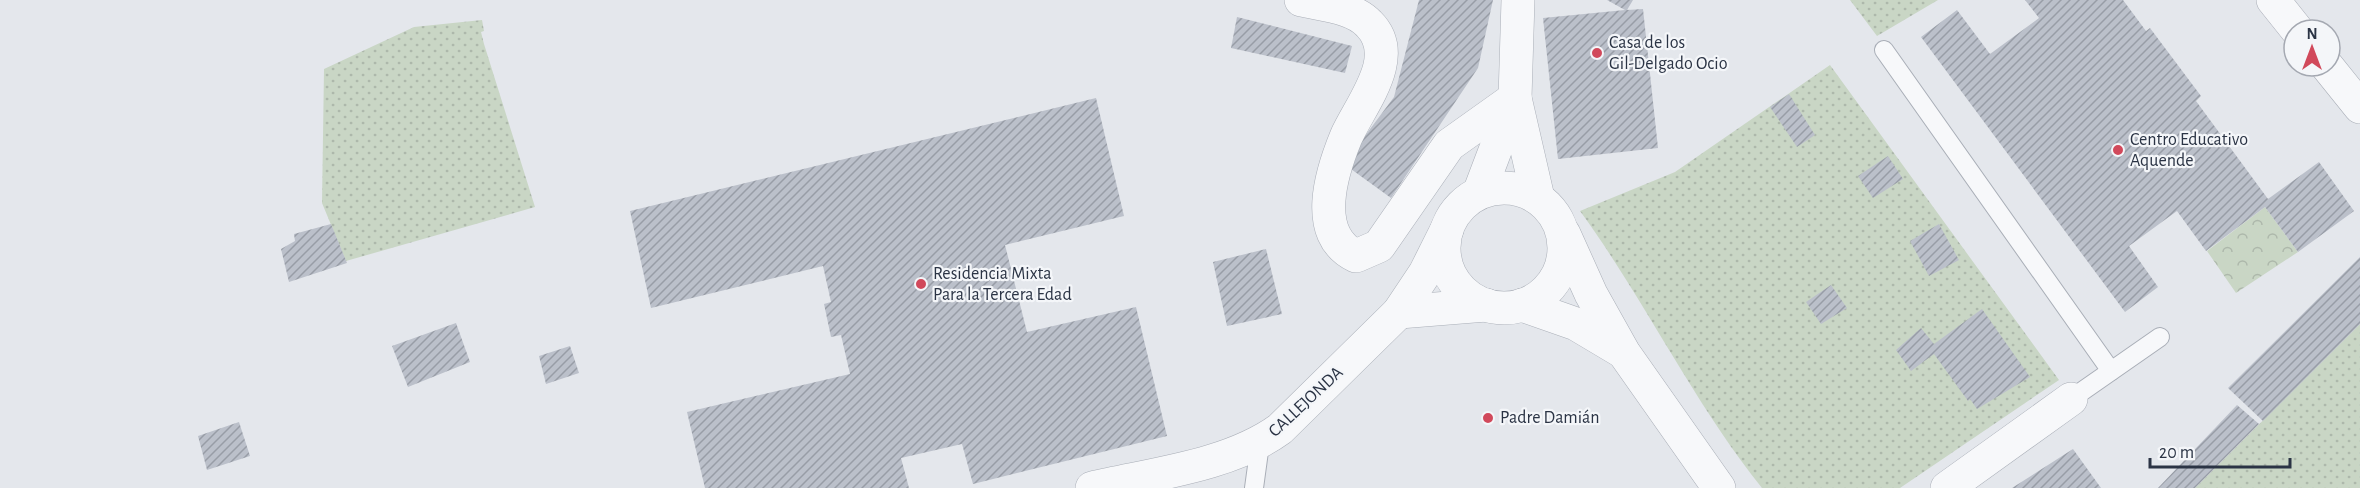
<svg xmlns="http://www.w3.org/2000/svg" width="2360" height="488" font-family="'Alegreya Sans',sans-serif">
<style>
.grass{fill:url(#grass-dots)}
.forest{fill:url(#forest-crowns)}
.building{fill:url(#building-hatch)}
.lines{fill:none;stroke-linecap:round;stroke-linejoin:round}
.lane-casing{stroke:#a9aeb7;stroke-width:20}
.street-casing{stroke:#a9aeb7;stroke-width:34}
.lane{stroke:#f7f8fa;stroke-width:18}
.street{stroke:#f7f8fa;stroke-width:33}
.poi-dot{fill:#d1495b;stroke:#f4f6f9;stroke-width:2}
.labels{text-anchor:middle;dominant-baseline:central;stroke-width:4.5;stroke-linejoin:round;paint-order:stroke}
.poi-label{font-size:18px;fill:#2b3445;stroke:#f4f6f9;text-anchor:start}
.street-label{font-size:18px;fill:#2b3445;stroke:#f4f6f9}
</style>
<defs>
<pattern id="grass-dots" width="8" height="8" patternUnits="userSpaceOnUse" patternTransform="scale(1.5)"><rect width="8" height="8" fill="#c9d6c5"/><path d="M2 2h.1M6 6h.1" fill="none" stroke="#adb8ab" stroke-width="1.8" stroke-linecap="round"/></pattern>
<pattern id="forest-crowns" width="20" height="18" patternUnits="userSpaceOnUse" patternTransform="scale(1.5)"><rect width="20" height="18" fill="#c9d6c5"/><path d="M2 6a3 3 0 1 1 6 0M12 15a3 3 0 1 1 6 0" fill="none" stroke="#adb8ab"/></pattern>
<pattern id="building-hatch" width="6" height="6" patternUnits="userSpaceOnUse" patternTransform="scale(1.5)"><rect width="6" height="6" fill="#bbc0ca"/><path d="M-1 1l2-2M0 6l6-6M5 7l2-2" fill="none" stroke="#989da6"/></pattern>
</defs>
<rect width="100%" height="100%" fill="#e4e7ec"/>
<g class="grass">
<path d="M 1850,0 L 1938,0 L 1877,36 Z"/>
<path d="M 482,20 L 484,31 L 481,32 L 484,44 L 535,207 L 346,261 L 322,203 L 324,69 L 414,27 Z"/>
<path d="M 1830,65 L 2059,380 L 1900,488 L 1762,488 C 1693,402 1645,300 1580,211 L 1675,172 Z"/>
<path d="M 2360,324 L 2360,488 L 2195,488 Z"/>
</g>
<path class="forest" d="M 2265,207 L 2298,252 L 2236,293 L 2207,251 Z"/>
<g class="building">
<path d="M 1419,0 L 1493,0 L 1478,68 L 1391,198 L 1344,164 L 1394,97 Z"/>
<path d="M 1607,0 L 1633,0 L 1627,10 L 1643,9 L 1658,148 L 1558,159 L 1543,18 L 1625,10 Z"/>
<path d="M 2025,0 L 2123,0 L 2146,31 L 2150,28 L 2201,96 L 2196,101 L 2268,199 L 2319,162 L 2354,211 L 2298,252 L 2265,207 L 2206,251 L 2177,211 L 2129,246 L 2158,287 L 2125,312 L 1921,37 L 1957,10 L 1990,54 L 2039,18 Z"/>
<path d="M 1237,17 L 1352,46 L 1345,73 L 1231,48 Z"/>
<path d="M 1789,94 L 1815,135 L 1797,147 L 1770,107 Z"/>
<path d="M 1096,98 L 1124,216 L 1005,245 L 1027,332 L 1136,307 L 1167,436 L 973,484 L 962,444 L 901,458 L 909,488 L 705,488 L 687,412 L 850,374 L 841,335 L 831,337 L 824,304 L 831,302 L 823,266 L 651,308 L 630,211 Z"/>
<path d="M 1888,156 L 1903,179 L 1873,198 L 1858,176 Z"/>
<path d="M 331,224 L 347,263 L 289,282 L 281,249 L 295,241 L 294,234 Z"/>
<path d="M 1939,224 L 1959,260 L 1929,276 L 1910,241 Z"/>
<path d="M 1266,249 L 1282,314 L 1227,326 L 1213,262 Z"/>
<path d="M 2360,257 L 2360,324 L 2263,421 L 2228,388 Z"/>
<path d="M 1831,285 L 1847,308 L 1821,324 L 1806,302 Z"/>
<path d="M 1982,309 L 2030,377 L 1977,409 L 1970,399 L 1968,401 L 1934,354 L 1911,371 L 1896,350 L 1921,328 L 1934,344 Z"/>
<path d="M 456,323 L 470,362 L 408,387 L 392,346 Z"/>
<path d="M 570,346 L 579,373 L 546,384 L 539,356 Z"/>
<path d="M 2237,405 L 2259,424 L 2195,488 L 2158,488 Z"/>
<path d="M 239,422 L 250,456 L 207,470 L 198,436 Z"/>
<path d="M 2073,449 L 2101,488 L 2012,488 Z"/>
</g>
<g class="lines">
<g class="lane-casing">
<g id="lane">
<path d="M 1884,50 L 2111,371"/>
<path d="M 2071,399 L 2160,337"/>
<path d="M 1254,488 L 1260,444"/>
</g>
</g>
<g class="street-casing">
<g id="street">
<path d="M 1301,0 C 1323,5 1353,7 1369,24 C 1402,57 1360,105 1346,137 C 1332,171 1311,235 1356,256 L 1379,246 L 1449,145 L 1515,98"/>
<path d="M 1518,0 L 1515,98 L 1538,198"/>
<path d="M 2273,0 L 2297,30"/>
<path d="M 2327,66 L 2360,107"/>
<circle cx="1504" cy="248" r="60"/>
<path d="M 1479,193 L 1515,98"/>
<path d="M 1564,234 L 1591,294 L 1624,353 L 1719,488"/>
<path d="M 1522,305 L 1576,324 L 1623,352"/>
<path d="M 1399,312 L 1486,305"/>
<path d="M 1092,488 C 1152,474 1229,466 1280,429 L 1399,312 L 1425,273 L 1447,229"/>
<path d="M 1947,488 L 2071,399"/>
</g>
</g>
<use href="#lane" class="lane"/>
<use href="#street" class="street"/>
</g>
<g class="poi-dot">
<circle cx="1597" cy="53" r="6"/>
<circle cx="2118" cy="150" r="6"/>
<circle cx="921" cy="284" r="6"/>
<circle cx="1488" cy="418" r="6"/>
</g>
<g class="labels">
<g class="poi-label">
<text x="1609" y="43">Casa de los<tspan x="1609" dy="21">Gil-Delgado Ocio</tspan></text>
<text x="2130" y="140">Centro Educativo<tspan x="2130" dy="21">Aquende</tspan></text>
<text x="933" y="274">Residencia Mixta<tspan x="933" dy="21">Para la Tercera Edad</tspan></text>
<text x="1500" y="418">Padre Damián</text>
</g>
<g class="street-label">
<text transform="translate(1306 402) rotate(-43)">CALLEJONDA</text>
</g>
</g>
<g transform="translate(2312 48)"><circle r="28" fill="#f4f6f9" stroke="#a4a8b1" stroke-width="1.5"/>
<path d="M0-4.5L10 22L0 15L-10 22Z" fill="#d1495b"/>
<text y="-9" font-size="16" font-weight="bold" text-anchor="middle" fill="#2b3445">N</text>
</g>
<path d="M2150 458v9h140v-9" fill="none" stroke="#2b3445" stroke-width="3"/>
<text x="2159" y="458" font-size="18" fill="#2b3445" stroke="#f4f6f9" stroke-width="4.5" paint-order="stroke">20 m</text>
</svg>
